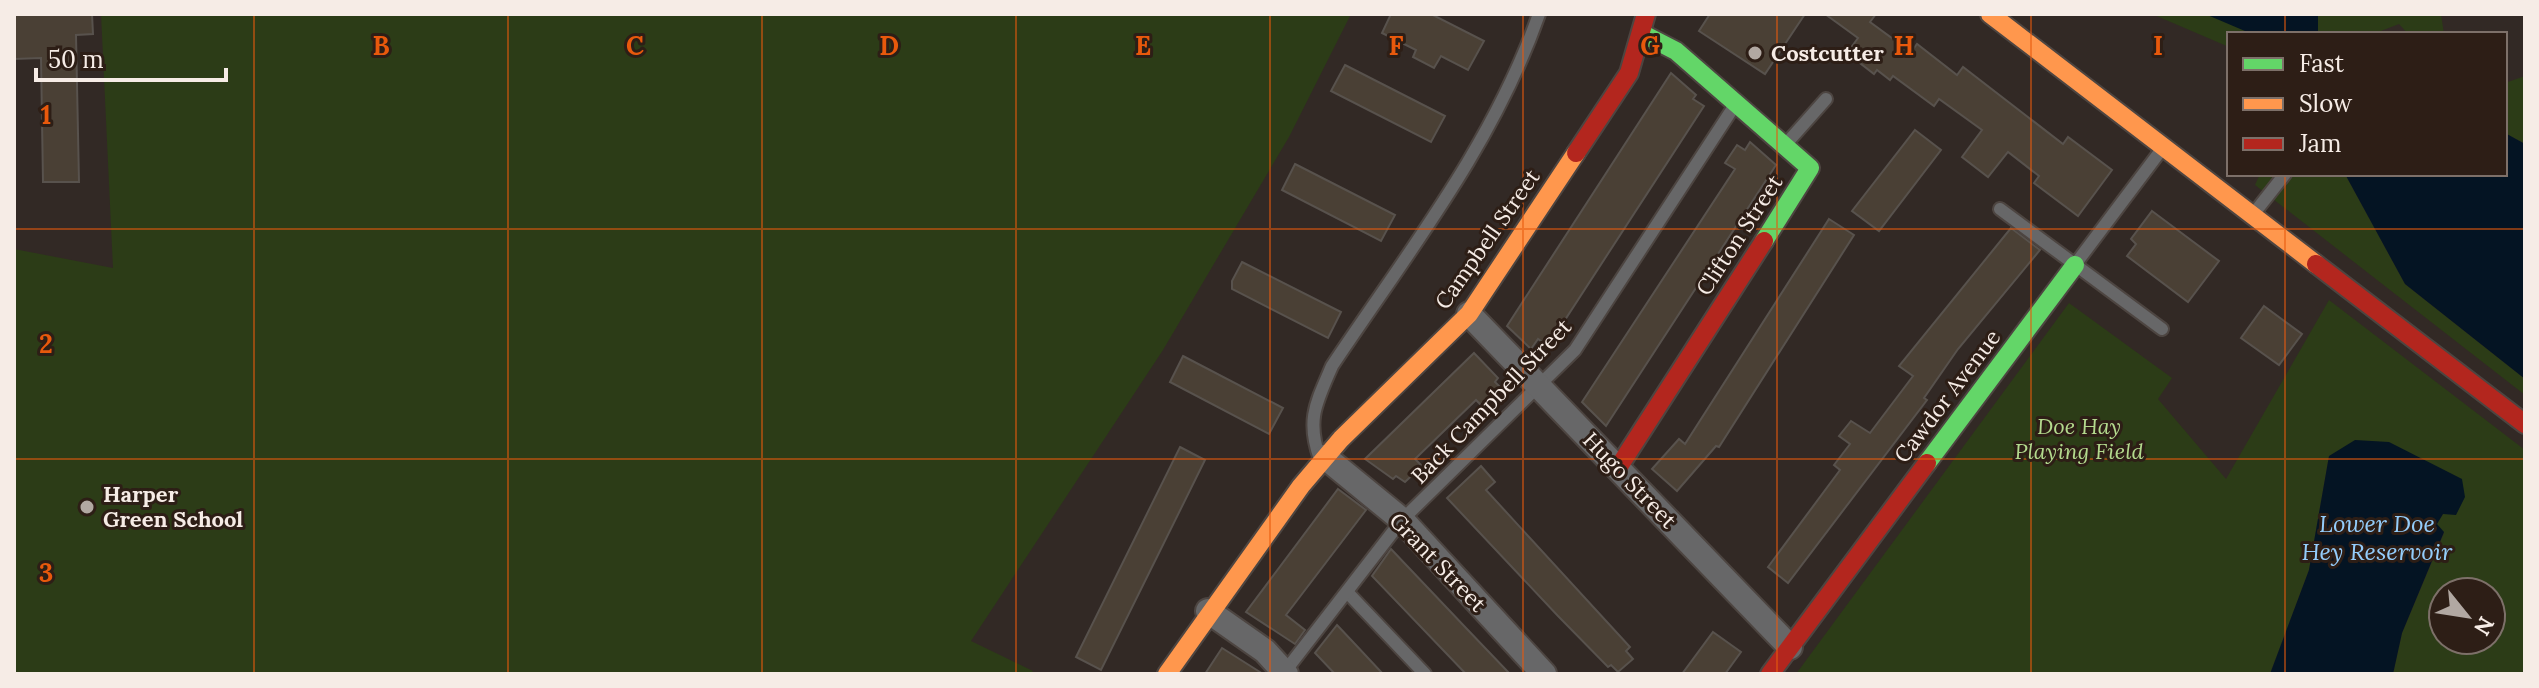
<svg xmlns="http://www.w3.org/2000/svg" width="2539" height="688" font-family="Lora,serif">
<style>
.green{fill:#2c3c17;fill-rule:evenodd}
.water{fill:#041423}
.building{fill:#4a4035;stroke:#58524d;stroke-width:2}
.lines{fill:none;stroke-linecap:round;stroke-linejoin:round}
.lane-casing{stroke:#4d4541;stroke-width:16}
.street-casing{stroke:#4d4541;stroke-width:28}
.fast-casing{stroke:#4d4541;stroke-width:22}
.slow-casing{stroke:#4d4541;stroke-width:22}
.jam-casing{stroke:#4d4541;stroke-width:22}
.lane{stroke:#676768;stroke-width:12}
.street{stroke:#676768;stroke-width:24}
.fast{stroke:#63d668;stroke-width:18}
.slow{stroke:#ff974d;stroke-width:18}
.jam{stroke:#b3261e;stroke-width:18}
.grid{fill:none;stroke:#e8590c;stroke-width:2;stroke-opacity:0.55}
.poi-dot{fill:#b1a8a2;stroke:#2d1e16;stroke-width:3}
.labels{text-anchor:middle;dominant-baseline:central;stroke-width:6;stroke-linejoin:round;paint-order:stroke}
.poi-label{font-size:22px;font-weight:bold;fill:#f6ece6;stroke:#2d1e16;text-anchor:start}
.street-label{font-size:22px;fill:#f6ece6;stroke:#2d1e16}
.park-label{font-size:22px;font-style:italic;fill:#b3da8d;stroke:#2d1e16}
.water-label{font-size:24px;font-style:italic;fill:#94cdfb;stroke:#2d1e16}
.grid-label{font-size:26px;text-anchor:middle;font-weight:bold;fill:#e8590c;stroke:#2d1e16;stroke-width:6;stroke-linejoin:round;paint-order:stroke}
</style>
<rect width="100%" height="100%" fill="#322925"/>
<g class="green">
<path d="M 101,14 L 1351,14 L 1289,137 L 1163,350 L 971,641 L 1033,671 L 1031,674 L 14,674 L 14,249 L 113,268 Z"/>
<path d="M 2152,14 L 2441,14 L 2444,34 L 2408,34 L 2399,24 L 2373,34 L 2229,34 L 2229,47 Z"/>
<path d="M 2525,76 L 2525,144 L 2505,133 L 2505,83 Z"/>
<path d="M 2260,174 L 2345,174 L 2405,284 L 2525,379 L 2525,395 L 2255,185 Z"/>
<path d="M 2329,300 L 2525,450 L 2525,674 L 2393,674 L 2402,633 L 2444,533 L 2436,525 L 2443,514 L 2329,456 L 2309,570 L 2270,674 L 1796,674 L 2069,303 L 2172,378 L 2158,399 L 2226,479 ZM 2443,592 L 2491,592 L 2491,640 L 2443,640 Z"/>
</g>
<g class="water">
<path d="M 2205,14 L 2318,14 L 2318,34 L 2252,34 Z"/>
<path d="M 2505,133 L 2525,144 L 2525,379 L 2405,284 L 2345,174 L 2505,174 Z"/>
<path d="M 2355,440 L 2389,442 L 2462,479 L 2465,497 L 2456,515 L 2443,514 L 2437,524 L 2444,532 L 2402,633 L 2393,674 L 2270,674 L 2309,570 L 2329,456 Z"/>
</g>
<g class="building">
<path d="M 14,14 L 92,14 L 93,34 L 76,35 L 79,182 L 43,182 L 41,58 L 14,59 Z"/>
<path d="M 1391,14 L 1431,14 L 1484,41 L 1468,70 L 1441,56 L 1434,68 L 1413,57 L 1416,50 L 1382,33 Z"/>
<path d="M 1710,14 L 1805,14 L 1765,74 L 1699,31 Z"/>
<path d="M 1825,14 L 1876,14 L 1870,22 L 1911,52 L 1917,44 L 1957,75 L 1963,67 L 2063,144 L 2068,137 L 2112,170 L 2078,216 L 2034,183 L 2039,176 L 2008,152 L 1988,177 L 1962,157 L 1982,130 L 1939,99 L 1934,106 L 1893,76 L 1890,80 L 1877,70 L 1874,74 L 1847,53 L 1858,38 Z"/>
<path d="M 1345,65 L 1445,116 L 1431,142 L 1331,91 Z"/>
<path d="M 1671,73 L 1696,95 L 1693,99 L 1704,106 L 1548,346 L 1538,339 L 1531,349 L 1507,326 Z"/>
<path d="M 1915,130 L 1941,150 L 1879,231 L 1852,211 Z"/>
<path d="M 1750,142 L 1776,165 L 1606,426 L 1582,402 L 1735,169 L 1725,163 L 1737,145 L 1745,150 Z"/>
<path d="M 1295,164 L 1395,215 L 1381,241 L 1282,190 Z"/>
<path d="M 2152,211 L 2219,261 L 2188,302 L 2127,256 L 2136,244 L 2131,239 Z"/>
<path d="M 1829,219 L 1854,235 L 1719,447 L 1716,446 L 1677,491 L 1652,469 L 1679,439 L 1685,444 Z"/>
<path d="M 2011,228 L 2040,250 L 1958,349 L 1924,398 L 1927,400 L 1788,583 L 1768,567 L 1840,470 L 1834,465 L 1850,444 L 1839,436 L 1851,421 L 1870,433 L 1913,376 L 1899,366 Z"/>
<path d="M 1242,262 L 1341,312 L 1328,338 L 1232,289 L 1232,281 Z"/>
<path d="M 2264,306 L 2302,334 L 2279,365 L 2241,338 Z"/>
<path d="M 1474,353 L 1498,378 L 1495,382 L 1502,389 L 1493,398 L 1483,407 L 1476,400 L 1415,459 L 1422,466 L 1405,482 L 1396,476 L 1393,479 L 1365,459 Z"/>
<path d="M 1183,356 L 1283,408 L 1269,434 L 1170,382 Z"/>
<path d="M 1180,447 L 1205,460 L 1101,670 L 1076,657 Z"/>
<path d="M 1481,466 L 1495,482 L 1486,490 L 1630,647 L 1626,651 L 1633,659 L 1618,672 L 1611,665 L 1608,667 L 1558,616 L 1447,498 Z"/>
<path d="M 1338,489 L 1366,510 L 1286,615 L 1305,630 L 1295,644 L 1246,612 Z"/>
<path d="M 1391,549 L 1466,628 L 1510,674 L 1466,674 L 1372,576 Z"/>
<path d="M 1337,625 L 1354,643 L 1383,674 L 1335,674 L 1315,653 Z"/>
<path d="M 1713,632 L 1741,652 L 1725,674 L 1682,674 Z"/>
<path d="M 1222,648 L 1263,674 L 1205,674 Z"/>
</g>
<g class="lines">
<g class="lane-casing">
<g id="lane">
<path d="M 1786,144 L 1826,99"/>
<path d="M 2000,209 L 2162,329"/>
<path d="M 2255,212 L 2285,174"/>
<path d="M 2077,262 L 2162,149"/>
<path d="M 1320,459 C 1306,420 1316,403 1332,366 C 1408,252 1493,145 1539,14"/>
<path d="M 1347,592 L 1425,674"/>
<path d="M 1283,674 L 1402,520 L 1575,350 L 1735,105"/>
</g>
</g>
<g class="street-casing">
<g id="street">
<path d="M 1469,314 L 1790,647"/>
<path d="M 1325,457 L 1402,520 L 1544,674"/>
<path d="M 1208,611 L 1265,651 L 1286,674"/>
</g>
</g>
<g class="fast-casing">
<g id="fast">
<path d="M 1643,34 L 1676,51 L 1810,168 L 1764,241"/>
<path d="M 1927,463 L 2075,265"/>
</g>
</g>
<g class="slow-casing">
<g id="slow">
<path d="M 1990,14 L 2316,264"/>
<path d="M 1167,674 L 1301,486 L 1341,439 L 1469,314 L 1576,153"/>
</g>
</g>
<g class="jam-casing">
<g id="jam">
<path d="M 1576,153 L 1629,73 L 1646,14"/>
<path d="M 2316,264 L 2525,424"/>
<path d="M 1618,468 L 1764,241"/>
<path d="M 1770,674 L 1927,463"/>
</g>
</g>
<use href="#lane" class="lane"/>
<use href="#street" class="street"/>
<use href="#fast" class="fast"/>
<use href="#slow" class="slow"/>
<use href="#jam" class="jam"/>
</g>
<path class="grid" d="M 254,14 L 254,674M 508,14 L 508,674M 762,14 L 762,674M 1016,14 L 1016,674M 1270,14 L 1270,674M 1523,14 L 1523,674M 1777,14 L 1777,674M 2031,14 L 2031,674M 2285,14 L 2285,34M 2285,174 L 2285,674M 14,229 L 2525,229M 14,459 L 2525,459"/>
<g class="poi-dot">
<circle cx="1755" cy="53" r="8"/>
<circle cx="87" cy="507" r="8"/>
</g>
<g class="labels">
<g class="poi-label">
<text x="1771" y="53">Costcutter</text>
<text x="103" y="494">Harper<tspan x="103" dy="25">Green School</tspan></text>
</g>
<g class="street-label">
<text transform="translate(1739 235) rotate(-57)">Clifton Street</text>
<text transform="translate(1487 239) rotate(-55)">Campbell Street</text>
<text transform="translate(1947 396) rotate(-53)">Cawdor Avenue</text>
<text transform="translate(1491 401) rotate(-46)">Back Campbell Street</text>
<text transform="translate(1630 480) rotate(46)">Hugo Street</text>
<text transform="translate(1438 562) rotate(46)">Grant Street</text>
</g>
<g class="park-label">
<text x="2079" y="426">Doe Hay<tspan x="2079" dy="25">Playing Field</tspan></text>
</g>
<g class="water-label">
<text x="2377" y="523">Lower Doe<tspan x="2377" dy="28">Hey Reservoir</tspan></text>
</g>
</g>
<g class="grid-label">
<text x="381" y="55">B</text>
<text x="635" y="55">C</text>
<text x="889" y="55">D</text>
<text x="1143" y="55">E</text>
<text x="1396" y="55">F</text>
<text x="1650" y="55">G</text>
<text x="1904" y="55">H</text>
<text x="2158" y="55">I</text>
<text x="46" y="124">1</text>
<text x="46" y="353">2</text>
<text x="46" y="582">3</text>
</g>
<rect width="2539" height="688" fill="none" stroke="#f6ece6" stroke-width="32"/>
<rect x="2227" y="32" width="280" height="144" fill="#2d1e16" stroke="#7d7069" stroke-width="2"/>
<rect x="2243" y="58" width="40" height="12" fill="#63d668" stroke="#7d7069" stroke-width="2"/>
<text x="2299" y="72" font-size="24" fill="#f6ece6">Fast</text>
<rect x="2243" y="98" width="40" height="12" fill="#ff974d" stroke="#7d7069" stroke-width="2"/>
<text x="2299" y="112" font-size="24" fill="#f6ece6">Slow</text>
<rect x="2243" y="138" width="40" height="12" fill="#b3261e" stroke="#7d7069" stroke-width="2"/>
<text x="2299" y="152" font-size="24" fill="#f6ece6">Jam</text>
<g transform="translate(2467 616) rotate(120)"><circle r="38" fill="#2d1e16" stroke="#7d7069" stroke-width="2"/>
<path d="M0-6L14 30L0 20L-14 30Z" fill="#b1a8a2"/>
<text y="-12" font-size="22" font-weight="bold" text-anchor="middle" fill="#f6ece6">N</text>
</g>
<path d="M36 68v12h190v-12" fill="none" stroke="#f6ece6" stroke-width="4"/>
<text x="48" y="68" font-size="24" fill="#f6ece6" stroke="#2d1e16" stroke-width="6" paint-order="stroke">50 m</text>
</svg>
